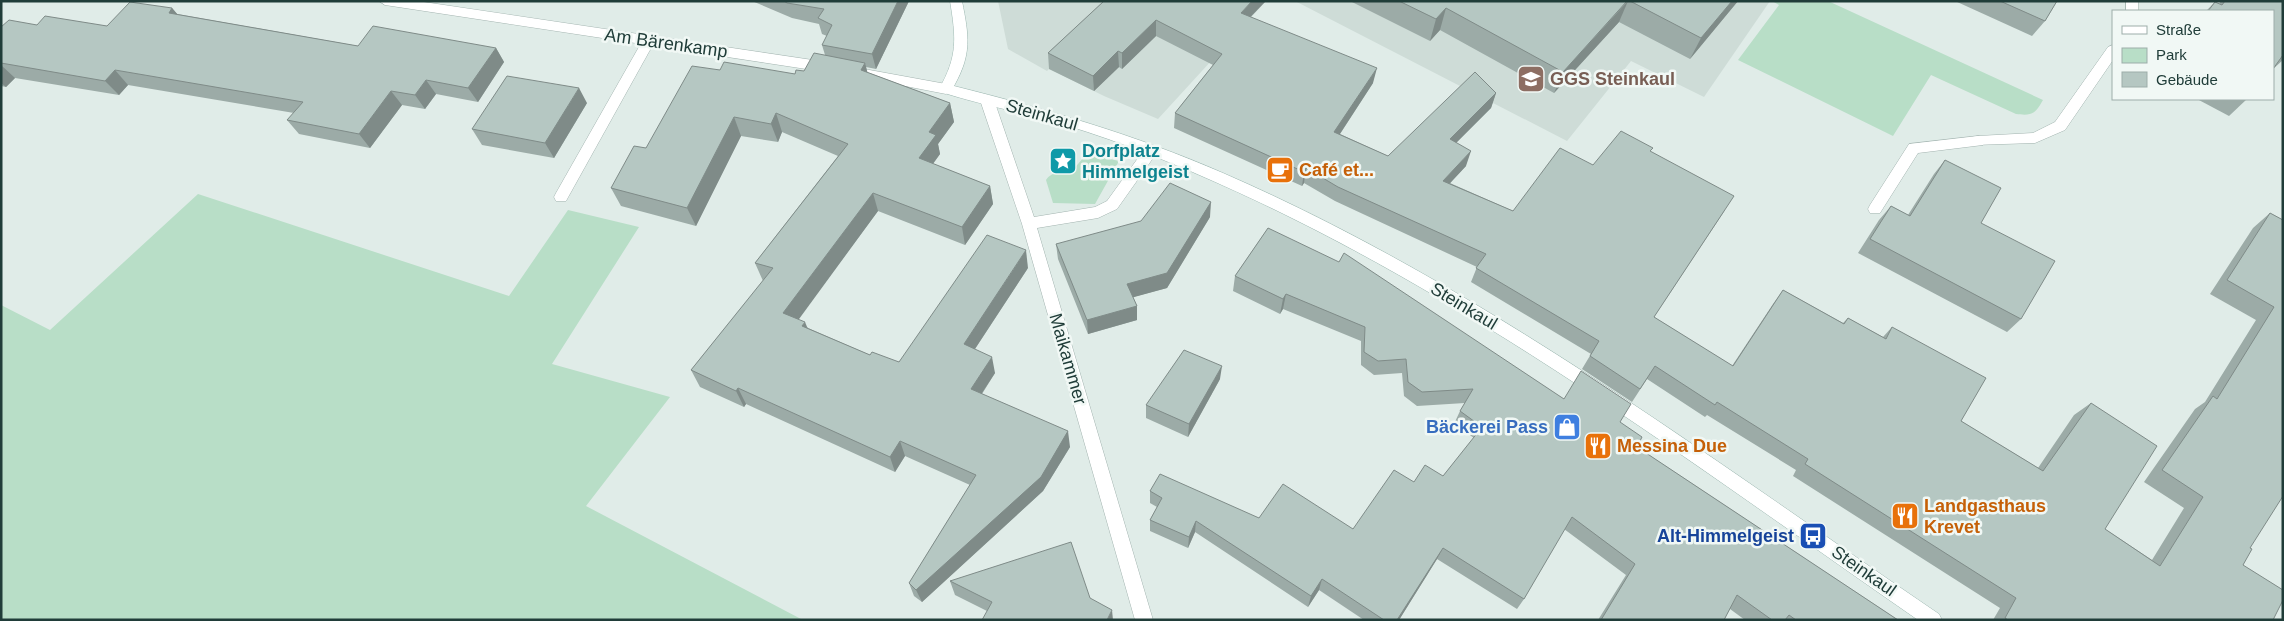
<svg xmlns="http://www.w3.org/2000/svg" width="2284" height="621" font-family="Arial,sans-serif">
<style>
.built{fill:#cedcd7}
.green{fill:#b8dec7}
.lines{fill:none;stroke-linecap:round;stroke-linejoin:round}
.lane-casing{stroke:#a3b4b0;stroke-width:1}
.street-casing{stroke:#a3b4b0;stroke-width:1}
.secondary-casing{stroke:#9eb8b2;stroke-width:1}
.lane{fill:#fff;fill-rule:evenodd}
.street{fill:#fff;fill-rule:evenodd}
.secondary{fill:#fff;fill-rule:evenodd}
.wall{fill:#9caba7}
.shaded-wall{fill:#7f8b88}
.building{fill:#b5c7c2;stroke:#7f8b88}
.labels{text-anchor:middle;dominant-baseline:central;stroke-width:5;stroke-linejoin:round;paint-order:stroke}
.street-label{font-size:18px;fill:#203d39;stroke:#f1f8f5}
.education-label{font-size:18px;font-weight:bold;fill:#785e54;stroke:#f1f8f5;text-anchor:start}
.culture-label{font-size:18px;font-weight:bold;fill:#0d838f;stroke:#f1f8f5;text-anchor:start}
.food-label{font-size:18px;font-weight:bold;fill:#c56008;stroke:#f1f8f5;text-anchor:start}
.shop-label{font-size:18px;font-weight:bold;fill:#366cbe;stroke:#f1f8f5;text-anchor:end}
.transit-label{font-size:18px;font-weight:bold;fill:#164399;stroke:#f1f8f5;text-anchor:end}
</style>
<rect width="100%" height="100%" fill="#e0ece8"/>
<g class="built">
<path d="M 998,1 L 1266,1 L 1158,119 L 1104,96 L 1049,69 L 1047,71 L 1008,49 Z"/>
<path d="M 1295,1 L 1770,1 L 1704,97 L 1631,61 L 1567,141 Z"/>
</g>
<g class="green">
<path d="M 1772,1 L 1828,1 L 2043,100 C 2035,114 2032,116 2016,114 L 1931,75 L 1893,136 L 1738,60 L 1779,5 Z"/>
<path d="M 1092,155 L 1119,161 L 1095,204 L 1053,203 L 1046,180 C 1053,170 1062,174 1072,171 L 1084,157 Z"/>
<path d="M 198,194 L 509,296 L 568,210 L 639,227 L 552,364 L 670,397 L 586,506 L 801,619 L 1,620 L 1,305 L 50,330 Z"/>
</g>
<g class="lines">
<g class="lane-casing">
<g id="lane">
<path d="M 649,36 L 655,41 L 566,201 L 556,201 L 554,197 L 556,193 L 644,38 Z"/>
<path d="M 1978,136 L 1983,137 L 1985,141 L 1983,145 L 1918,153 L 1880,213 L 1870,213 L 1868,209 L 1870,205 L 1909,144 Z"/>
</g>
</g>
<g class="street-casing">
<g id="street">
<path d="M 379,1 L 417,1 L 826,62 L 833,67 L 826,72 L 385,5 Z"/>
<rect x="2126" y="1" width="12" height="10"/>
<path d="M 2113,45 L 2113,60 L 2065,130 L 2035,143 L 1973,145 L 1971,141 L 1973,137 L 1978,136 L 2033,133 L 2055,122 L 2108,47 Z"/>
<path d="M 864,69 L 946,84 L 953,89 L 946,94 L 859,77 L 857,74 L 859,71 Z"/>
<path d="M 987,95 L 994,100 L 1034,217 L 1095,207 L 1107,201 L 1146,147 L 1156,147 L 1158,151 L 1117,209 L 1098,218 L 1037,228 L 1153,620 L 1135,620 L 1022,224 L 980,100 Z"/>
</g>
</g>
<g class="secondary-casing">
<path id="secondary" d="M 950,1 L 962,1 C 969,36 972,54 954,86 C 1046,109 1136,135 1223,173 C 1481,285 1708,457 1939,614 L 1942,620 L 1918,620 C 1691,463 1467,293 1213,181 C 1159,157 1102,135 1045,119 C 1010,110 975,103 941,92 L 939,89 C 958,56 956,38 950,1 Z"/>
</g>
<use href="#lane" class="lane"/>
<use href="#street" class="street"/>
<use href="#secondary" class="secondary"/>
</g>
<g class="wall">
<path d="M 752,1 L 909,1 L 876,69 L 866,67 L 867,72 L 950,103 L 954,122 L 938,144 L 940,154 L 933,164 L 990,186 L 993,204 L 965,245 L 878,211 L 798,319 L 808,328 L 870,355 L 899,362 L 1028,268 L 975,349 L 995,373 L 982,394 L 1070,447 L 1043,491 L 922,602 L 914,596 L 909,583 L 970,485 L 905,456 L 895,472 L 746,404 L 744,407 L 700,387 L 691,370 L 763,281 L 755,263 L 838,156 L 782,132 L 778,142 L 741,136 L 696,226 L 621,206 L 611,188 L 646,148 L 720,70 L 795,74 L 804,71 L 825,55 L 822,45 L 827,36 L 822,34 L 819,24 L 792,18 Z"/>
<path d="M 1104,1 L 1251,17 L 1373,83 L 1340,134 L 1388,156 L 1496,93 L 1491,108 L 1456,143 L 1466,166 L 1450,183 L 1513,211 L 1593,165 L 1651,152 L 1725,210 L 1654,317 L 1732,366 L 1773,304 L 1783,290 L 1843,323 L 1848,318 L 1883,337 L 1892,327 L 1961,421 L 2038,468 L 2074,415 L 2091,403 L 2105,529 L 2152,560 L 2184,508 L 2144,482 L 2195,409 L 2205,402 L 2256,320 L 2210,294 L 2253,228 L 2270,213 L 2283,220 L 2250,548 L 2243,565 L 2273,620 L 1993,620 L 2000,608 L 1793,476 L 1796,470 L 1707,415 L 1705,417 L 1647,379 L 1632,402 L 1582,369 L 1591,354 L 1471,282 L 1477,267 L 1335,201 L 1304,183 L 1302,186 L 1174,128 L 1175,113 L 1213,65 L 1156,36 L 1122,69 L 1119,67 L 1094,91 L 1049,69 L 1048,53 Z"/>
<path d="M 1350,1 L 1738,1 L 1690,59 L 1619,22 L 1554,93 L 1440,30 L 1430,41 Z"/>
<path d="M 1955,1 L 2057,1 L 2045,21 L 2032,36 Z"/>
<path d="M 2221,1 L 2283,1 L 2283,60 L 2273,69 L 2273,11 L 2206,11 L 2215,2 L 2219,4 Z"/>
<path d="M 172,8 L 177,14 L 358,46 L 496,48 L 504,62 L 478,102 L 436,94 L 425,109 L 402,105 L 370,148 L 299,134 L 287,120 L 294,113 L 128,85 L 119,95 L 15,78 L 6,87 L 1,86 L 1,27 L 107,26 Z"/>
<path d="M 2197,99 L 2247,99 L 2229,116 Z"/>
<path d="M 587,103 L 554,158 L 482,145 L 472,129 Z"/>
<path d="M 1945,160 L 1981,223 L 2021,319 L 2007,332 L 1858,253 L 1879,220 L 1891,206 L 1908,215 L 1934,174 Z"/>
<path d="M 1210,217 L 1167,288 L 1133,297 L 1137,306 L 1137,320 L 1088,334 L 1058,259 L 1056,244 Z"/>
<path d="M 1268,228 L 1564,399 L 1620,422 L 1637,447 L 1898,620 L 1745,620 L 1730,609 L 1724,620 L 1598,620 L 1626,575 L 1564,529 L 1524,599 L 1517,609 L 1437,559 L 1399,620 L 1364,620 L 1319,590 L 1308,607 L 1195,532 L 1188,548 L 1150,531 L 1150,520 L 1157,507 L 1150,503 L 1150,491 L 1259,518 L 1353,529 L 1414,482 L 1443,476 L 1474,438 L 1454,424 L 1460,411 L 1465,403 L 1417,406 L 1404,396 L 1402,373 L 1374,375 L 1361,365 L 1361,341 L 1283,309 L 1280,314 L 1233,291 L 1235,276 Z"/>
<path d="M 1220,379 L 1188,437 L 1146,418 L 1146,405 Z"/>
<path d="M 950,581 L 1090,598 L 987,611 L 955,595 Z"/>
</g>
<g class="shaded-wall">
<path d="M 898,1 L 909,1 L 876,69 L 872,54 Z"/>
<path d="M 1252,1 L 1266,1 L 1240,28 L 1241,13 Z"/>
<path d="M 1628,1 L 1619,22 L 1554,93 L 1563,72 Z"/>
<path d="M 1732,1 L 1738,1 L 1690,59 L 1701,38 Z"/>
<path d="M 172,8 L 185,23 L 169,13 Z"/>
<path d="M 1446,8 L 1440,30 L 1430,41 L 1436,19 Z"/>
<path d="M 1156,20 L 1156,36 L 1122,69 L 1122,53 Z"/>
<path d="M 496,48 L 504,62 L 478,102 L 468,88 Z"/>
<path d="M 1118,51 L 1119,67 L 1094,91 L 1093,76 Z"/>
<path d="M 865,63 L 870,82 L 861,70 Z"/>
<path d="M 1,65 L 15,78 L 6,87 L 1,83 Z"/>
<path d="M 1377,68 L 1373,83 L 1332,146 L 1334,132 Z"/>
<path d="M 115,70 L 128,85 L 119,95 L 105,81 Z"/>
<path d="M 426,80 L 436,94 L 425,109 L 415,95 Z"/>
<path d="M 579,88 L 587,103 L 554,158 L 545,143 Z"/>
<path d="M 391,91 L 402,105 L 370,148 L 359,134 Z"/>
<path d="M 1496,93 L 1491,108 L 1445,154 L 1450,139 Z"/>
<path d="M 950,103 L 954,122 L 938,144 L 940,154 L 923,177 L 919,158 L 929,132 Z"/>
<path d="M 776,113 L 782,132 L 778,142 L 771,124 Z"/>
<path d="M 734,117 L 741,136 L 696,226 L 687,208 Z"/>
<path d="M 1471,151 L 1466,166 L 1439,195 L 1443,181 Z"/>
<path d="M 1306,168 L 1304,183 L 1302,186 L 1304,172 Z"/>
<path d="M 990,186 L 993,204 L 965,245 L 962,227 Z"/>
<path d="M 873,193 L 878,211 L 791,330 L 783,313 Z"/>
<path d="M 1211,202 L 1210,217 L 1167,288 L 1127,299 L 1127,284 Z"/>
<path d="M 1026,250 L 1028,268 L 967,361 L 964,344 Z"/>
<path d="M 1286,294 L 1283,309 L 1280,314 L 1283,299 Z"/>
<path d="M 1137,306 L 1137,320 L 1088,334 L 1087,320 Z"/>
<path d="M 805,322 L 812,339 L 802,326 Z"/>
<path d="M 992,357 L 995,373 L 974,405 L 971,389 Z"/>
<path d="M 1222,366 L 1220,379 L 1188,437 L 1189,424 Z"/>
<path d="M 738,388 L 746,404 L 744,407 L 736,391 Z"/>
<path d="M 1068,431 L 1070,447 L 1043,491 L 922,602 L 916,590 Z"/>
<path d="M 900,441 L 905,456 L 895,472 L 890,457 Z"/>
<path d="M 1196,521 L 1195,532 L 1188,548 L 1189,537 Z"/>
<path d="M 1443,548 L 1437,559 L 1399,620 L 1397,620 Z"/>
<path d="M 1322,579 L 1319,590 L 1308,607 L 1311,596 Z"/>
<path d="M 1112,610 L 1113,620 L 1107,620 Z"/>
</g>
<g class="building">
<path d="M 784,1 L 898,1 L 872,54 L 822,45 L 832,25 L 818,18 L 824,9 L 787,3 Z"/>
<path d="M 1104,1 L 1252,1 L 1241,13 L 1377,68 L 1334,132 L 1388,156 L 1475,72 L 1496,93 L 1450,139 L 1471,151 L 1443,181 L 1513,211 L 1560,148 L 1593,165 L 1621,131 L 1653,148 L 1650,151 L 1734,196 L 1654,317 L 1733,366 L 1783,290 L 1844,324 L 1848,318 L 1886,339 L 1892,327 L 1986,378 L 1961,421 L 2043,471 L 2091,403 L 2157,446 L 2105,529 L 2160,566 L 2203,497 L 2162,470 L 2213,396 L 2217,399 L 2274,307 L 2227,280 L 2270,213 L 2283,220 L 2283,496 L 2250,548 L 2252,549 L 2243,565 L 2283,590 L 2283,600 L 2273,620 L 2008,620 L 2005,618 L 2016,598 L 1805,464 L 1808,459 L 1717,402 L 1715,405 L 1655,366 L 1640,389 L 1590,356 L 1599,341 L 1476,268 L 1486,254 L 1338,187 L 1306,168 L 1304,172 L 1175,113 L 1222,54 L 1156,20 L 1122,53 L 1118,51 L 1093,76 L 1048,53 Z"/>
<path d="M 1399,1 L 1627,1 L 1563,72 L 1446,8 L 1436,19 Z"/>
<path d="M 1630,1 L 1732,1 L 1701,38 Z"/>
<path d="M 2000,1 L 2057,1 L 2045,21 Z"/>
<path d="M 2225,1 L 2283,1 L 2283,55 L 2273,69 L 2273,11 L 2208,11 L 2215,2 L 2222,5 Z"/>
<path d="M 130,2 L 172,8 L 169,13 L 358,46 L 373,26 L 496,48 L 468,88 L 426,80 L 415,95 L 391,91 L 359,134 L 287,120 L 303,102 L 115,70 L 105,81 L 1,63 L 1,27 L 9,20 L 37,25 L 45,16 L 107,26 Z"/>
<path d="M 814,53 L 865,63 L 861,70 L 950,103 L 929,132 L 936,135 L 919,158 L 990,186 L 962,227 L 873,193 L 783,313 L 805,322 L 802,326 L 870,355 L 872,352 L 899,362 L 987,235 L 1026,250 L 964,344 L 992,357 L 971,389 L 1068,431 L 1041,477 L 916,590 L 909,583 L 976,475 L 900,441 L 890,457 L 738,388 L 736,391 L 691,370 L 773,268 L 755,263 L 848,144 L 776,113 L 771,124 L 734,117 L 687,208 L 611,188 L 634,146 L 646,148 L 692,66 L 720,70 L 724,62 L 795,74 L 796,70 L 804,71 Z"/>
<path d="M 507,76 L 579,88 L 545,143 L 472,129 Z"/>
<path d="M 1945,160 L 2001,188 L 1981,223 L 2055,261 L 2021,319 L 1870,239 L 1891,206 L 1910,216 Z"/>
<path d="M 1170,183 L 1211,202 L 1167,273 L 1127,284 L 1137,306 L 1087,320 L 1056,244 L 1141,221 Z"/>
<path d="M 1268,228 L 1339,262 L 1344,253 L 1564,399 L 1581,371 L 1631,404 L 1620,422 L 1642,437 L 1637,447 L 1898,620 L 1796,620 L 1789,615 L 1785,620 L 1772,620 L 1737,595 L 1724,620 L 1601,620 L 1635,564 L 1572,517 L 1524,599 L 1443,548 L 1397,620 L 1384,620 L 1322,579 L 1311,596 L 1196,521 L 1189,537 L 1150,520 L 1162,498 L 1150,491 L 1160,474 L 1259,518 L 1283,484 L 1353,529 L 1394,470 L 1414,482 L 1425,465 L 1443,476 L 1482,427 L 1460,411 L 1473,389 L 1422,392 L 1408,382 L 1406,359 L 1378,361 L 1364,352 L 1365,327 L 1286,294 L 1283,299 L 1235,276 Z"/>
<path d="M 1184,350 L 1222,366 L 1189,424 L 1146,405 Z"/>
<path d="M 1071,542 L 1090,598 L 1112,610 L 1107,620 L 982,620 L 992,602 L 950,581 Z"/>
</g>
<defs>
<g id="school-square" transform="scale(1.4375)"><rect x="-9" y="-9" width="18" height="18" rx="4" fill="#8d6e63" stroke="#f1f8f5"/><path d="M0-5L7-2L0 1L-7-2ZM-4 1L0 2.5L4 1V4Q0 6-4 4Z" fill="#fff"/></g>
<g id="sight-square" transform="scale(1.4375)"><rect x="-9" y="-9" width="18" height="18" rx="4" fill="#0f9aa8" stroke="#f1f8f5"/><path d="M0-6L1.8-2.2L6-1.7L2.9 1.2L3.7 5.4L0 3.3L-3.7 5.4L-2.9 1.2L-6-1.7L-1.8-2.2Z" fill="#fff"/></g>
<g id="cafe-square" transform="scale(1.4375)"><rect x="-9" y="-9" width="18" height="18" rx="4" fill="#e8710a" stroke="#f1f8f5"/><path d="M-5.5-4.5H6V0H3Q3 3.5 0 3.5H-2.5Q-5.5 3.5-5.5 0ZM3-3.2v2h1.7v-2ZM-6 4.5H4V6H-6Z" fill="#fff"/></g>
<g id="shop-square" transform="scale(1.4375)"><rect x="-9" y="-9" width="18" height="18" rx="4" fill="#3f7fe0" stroke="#f1f8f5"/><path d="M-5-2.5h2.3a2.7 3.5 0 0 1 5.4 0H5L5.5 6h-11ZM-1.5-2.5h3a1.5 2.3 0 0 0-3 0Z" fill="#fff"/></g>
<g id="restaurant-square" transform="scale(1.4375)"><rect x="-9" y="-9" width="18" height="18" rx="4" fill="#e8710a" stroke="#f1f8f5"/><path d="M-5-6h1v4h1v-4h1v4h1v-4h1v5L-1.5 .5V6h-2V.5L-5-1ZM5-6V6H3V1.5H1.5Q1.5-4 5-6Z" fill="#fff"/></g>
<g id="bus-square" transform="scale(1.4375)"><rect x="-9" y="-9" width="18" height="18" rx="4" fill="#1a4fb4" stroke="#f1f8f5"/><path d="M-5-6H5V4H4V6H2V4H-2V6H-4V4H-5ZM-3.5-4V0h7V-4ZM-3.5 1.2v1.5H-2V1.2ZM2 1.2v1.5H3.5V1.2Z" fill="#fff"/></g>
</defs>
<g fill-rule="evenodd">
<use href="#school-square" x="1531" y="79"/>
<use href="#sight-square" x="1063" y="161"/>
<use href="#cafe-square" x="1280" y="170"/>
<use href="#shop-square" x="1567" y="427"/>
<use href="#restaurant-square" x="1598" y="446"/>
<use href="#restaurant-square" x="1905" y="516"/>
<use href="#bus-square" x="1813" y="536"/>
</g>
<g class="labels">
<g class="street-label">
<text transform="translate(666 43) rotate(8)">Am Bärenkamp</text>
<text transform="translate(1042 115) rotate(16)">Steinkaul</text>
<text transform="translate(1464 306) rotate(31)">Steinkaul</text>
<text transform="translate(1068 359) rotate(74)">Maikammer</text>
<text transform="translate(1864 571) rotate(35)">Steinkaul</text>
</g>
<g class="education-label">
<text x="1550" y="79">GGS Steinkaul</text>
</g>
<g class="culture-label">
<text x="1082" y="151">Dorfplatz<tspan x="1082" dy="21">Himmelgeist</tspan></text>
</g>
<g class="food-label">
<text x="1299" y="170">Café et...</text>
<text x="1617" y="446">Messina Due</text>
<text x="1924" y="506">Landgasthaus<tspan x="1924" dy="21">Krevet</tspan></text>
</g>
<g class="shop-label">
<text x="1548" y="427">Bäckerei Pass</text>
</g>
<g class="transit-label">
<text x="1794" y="536">Alt-Himmelgeist</text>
</g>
</g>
<rect width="2284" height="621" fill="none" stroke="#203d39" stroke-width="5"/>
<rect x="2112" y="10" width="162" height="90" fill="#f1f8f5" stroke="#9dadaa"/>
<rect x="2122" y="26" width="25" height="8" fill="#ffffff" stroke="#9dadaa"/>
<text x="2156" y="35" font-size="15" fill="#203d39">Straße</text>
<rect x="2122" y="48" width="25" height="15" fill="#b8dec7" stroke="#9dadaa"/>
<text x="2156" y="60" font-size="15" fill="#203d39">Park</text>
<rect x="2122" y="72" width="25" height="15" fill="#b5c7c2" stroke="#9dadaa"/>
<text x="2156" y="85" font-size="15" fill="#203d39">Gebäude</text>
</svg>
